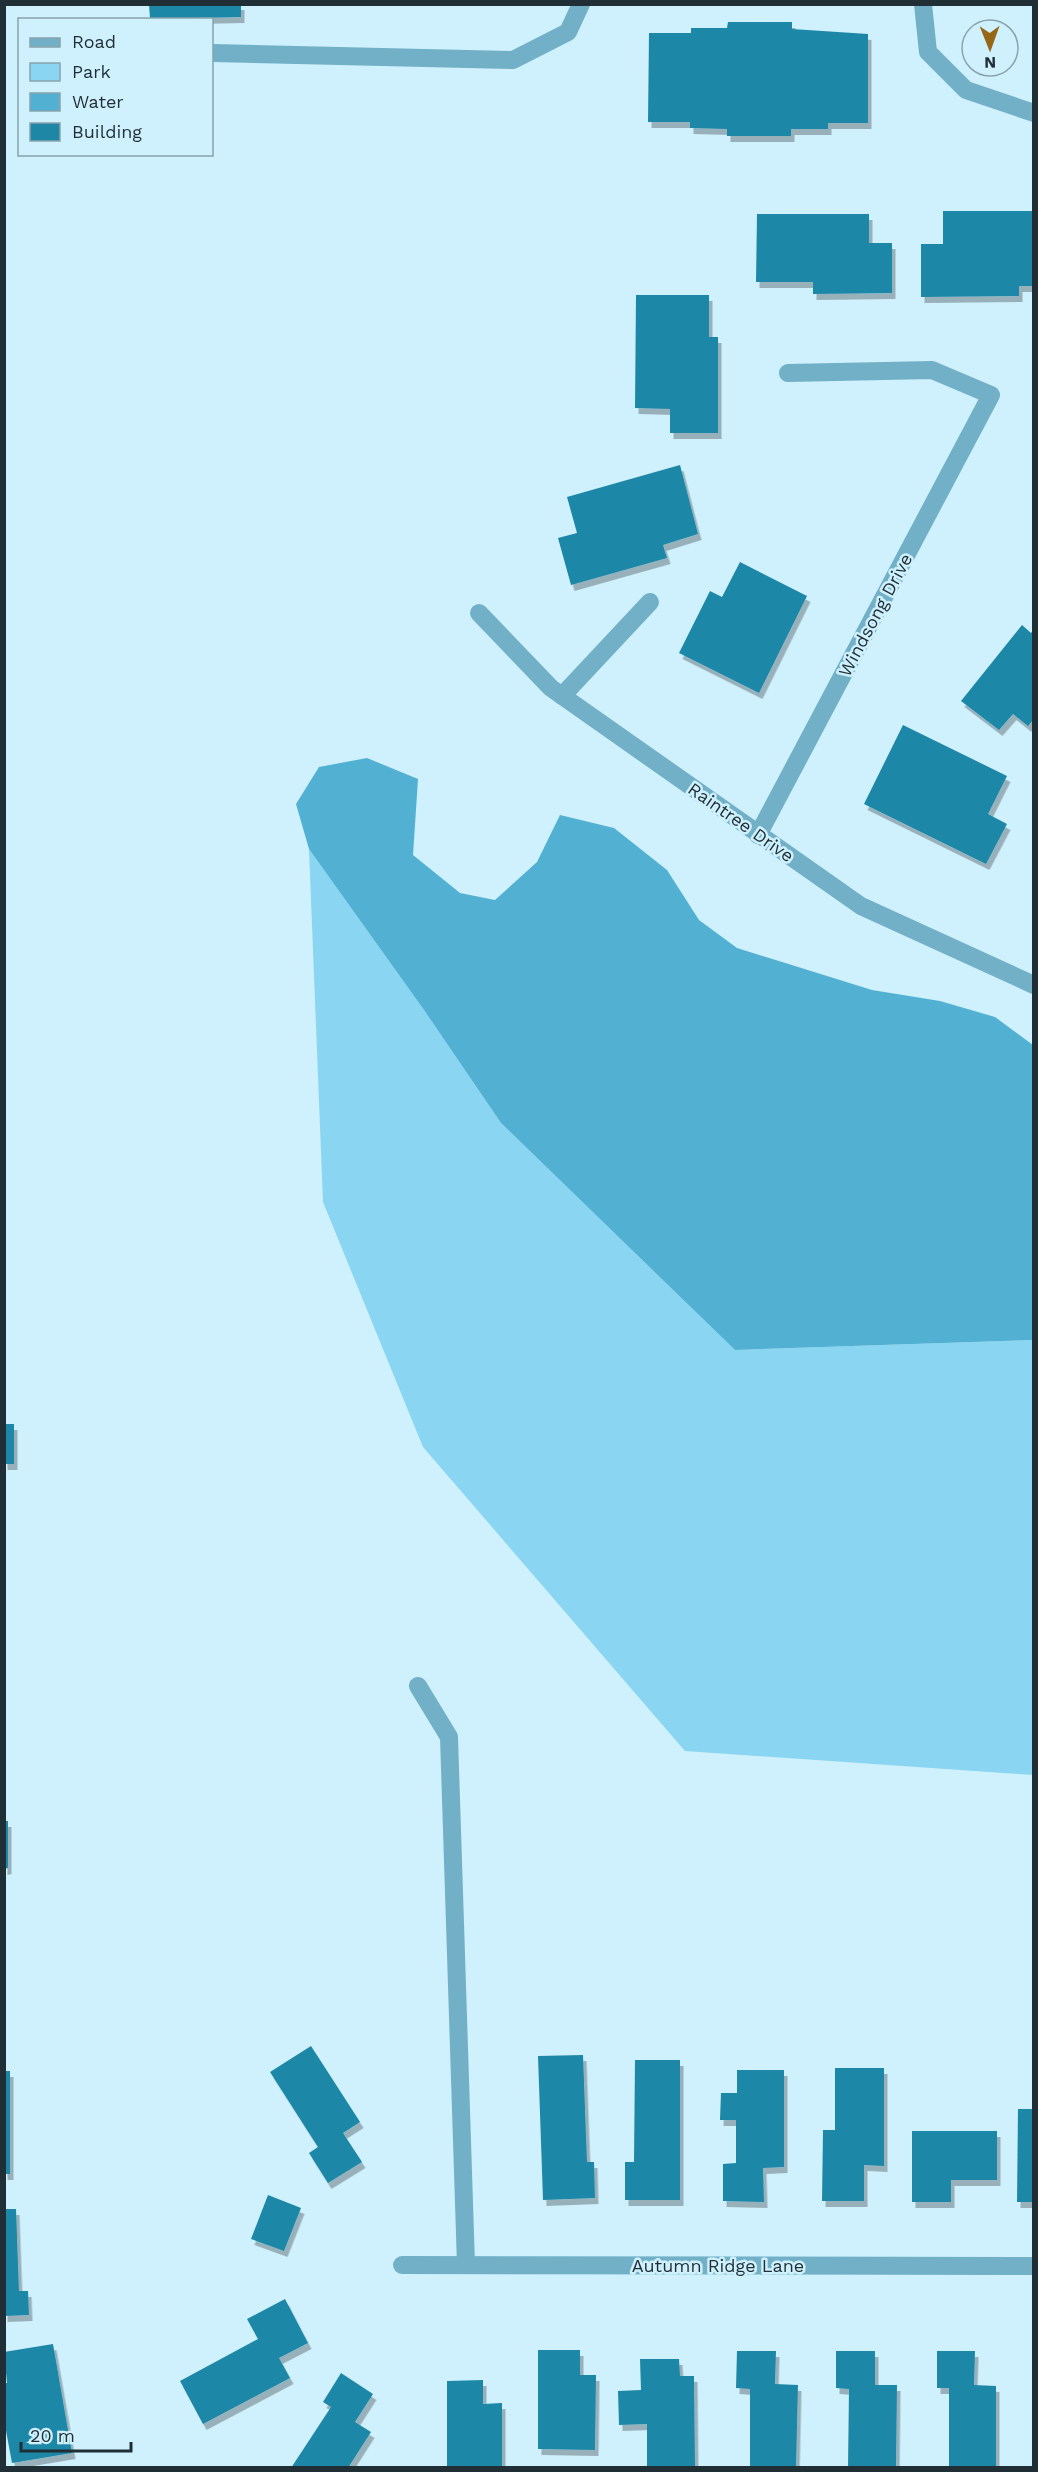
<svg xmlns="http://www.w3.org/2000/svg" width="1038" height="2472" font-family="'Work Sans',sans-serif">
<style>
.green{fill:#8ad5f1}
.water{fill:#52b1d2}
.building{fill:#1e87a6;filter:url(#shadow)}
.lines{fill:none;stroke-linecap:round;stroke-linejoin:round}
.minor{stroke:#71b0c7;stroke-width:18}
.labels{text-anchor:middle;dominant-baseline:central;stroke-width:5;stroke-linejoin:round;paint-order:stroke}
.street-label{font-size:18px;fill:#1f2f35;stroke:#cff0fd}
</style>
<defs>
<filter id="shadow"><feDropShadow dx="3.5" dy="6" stdDeviation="0" flood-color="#0004"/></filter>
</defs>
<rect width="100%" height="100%" fill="#cff0fd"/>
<path class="green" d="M 309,849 L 424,1010 L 501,1123 L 735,1350 L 1033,1340 L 1033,1775 L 685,1751 L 423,1447 L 323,1202 Z"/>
<path class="water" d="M 367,758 L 418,779 L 413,855 L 460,893 L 495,900 L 537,862 L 560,815 L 614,828 L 667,870 L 699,920 L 737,948 L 872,990 L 940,1001 L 995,1017 L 1033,1045 L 1033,1340 L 735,1350 L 501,1123 L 424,1010 L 309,849 L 296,804 L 319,767 Z"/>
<g class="building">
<path d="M 149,4 L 241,4 L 241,17 L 150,19 Z"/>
<path d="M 728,22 L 792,22 L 792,29 L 868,34 L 868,123 L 828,123 L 828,129 L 791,129 L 791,136 L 727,136 L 727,129 L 690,128 L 690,122 L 648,122 L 649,33 L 691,33 L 691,28 L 727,28 Z"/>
<path d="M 943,211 L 1034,211 L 1034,286 L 1019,286 L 1019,296 L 921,297 L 921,244 L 943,244 Z"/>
<path d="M 757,214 L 869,214 L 869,243 L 892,243 L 892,293 L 813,294 L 813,282 L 756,282 Z"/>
<path d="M 636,295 L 709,295 L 709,337 L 718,337 L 718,433 L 670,433 L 670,409 L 635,408 Z"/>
<path d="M 680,465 L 698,534 L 663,545 L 667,558 L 571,585 L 558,538 L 577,533 L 567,497 Z"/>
<path d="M 740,562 L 807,596 L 759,693 L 679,653 L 710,591 L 722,597 Z"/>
<path d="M 1022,625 L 1031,633 L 1034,629 L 1034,719 L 1028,726 L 1013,714 L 999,730 L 961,701 Z"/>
<path d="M 903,725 L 1007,776 L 988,814 L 1007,824 L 986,864 L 864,804 Z"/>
<rect x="4" y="1424" width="10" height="40"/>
<path d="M 4,1821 L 8,1821 L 8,1868 L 4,1869 Z"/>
<path d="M 311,2046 L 360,2122 L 343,2133 L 362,2162 L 328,2183 L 309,2153 L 318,2147 L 270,2072 Z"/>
<path d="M 583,2055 L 587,2162 L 594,2162 L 595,2198 L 543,2200 L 538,2056 Z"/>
<path d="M 635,2060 L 680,2060 L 680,2200 L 625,2200 L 625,2162 L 634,2162 Z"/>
<path d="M 835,2068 L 884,2068 L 884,2166 L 864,2165 L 864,2201 L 822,2201 L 823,2130 L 835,2130 Z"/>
<path d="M 737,2070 L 784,2070 L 784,2167 L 763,2168 L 764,2202 L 723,2201 L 723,2164 L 736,2163 L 736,2120 L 720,2120 L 721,2093 L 737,2093 Z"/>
<rect x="4" y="2071" width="6" height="103"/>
<path d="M 1018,2109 L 1034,2109 L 1034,2202 L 1017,2202 Z"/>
<path d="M 912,2131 L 997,2131 L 997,2180 L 951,2180 L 951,2202 L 912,2202 Z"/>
<path d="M 268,2195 L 301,2208 L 284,2251 L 251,2239 Z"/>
<path d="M 4,2209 L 16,2209 L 19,2291 L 28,2291 L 29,2315 L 4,2316 Z"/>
<path d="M 285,2299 L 308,2343 L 279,2358 L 290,2378 L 203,2424 L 180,2381 L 258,2339 L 247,2319 Z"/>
<path d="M 53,2344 L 72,2453 L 12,2463 L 4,2420 L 4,2383 L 7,2383 L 4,2352 Z"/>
<path d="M 538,2350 L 580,2350 L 580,2375 L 596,2375 L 595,2450 L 538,2449 Z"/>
<path d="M 737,2351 L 776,2351 L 775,2384 L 798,2385 L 796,2468 L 750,2468 L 750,2389 L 736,2388 Z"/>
<path d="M 836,2351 L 875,2351 L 875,2385 L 897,2385 L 896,2468 L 848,2468 L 849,2389 L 836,2388 Z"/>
<path d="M 937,2351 L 975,2351 L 974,2385 L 996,2386 L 996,2468 L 949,2468 L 949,2388 L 937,2388 Z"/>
<path d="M 640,2359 L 679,2359 L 680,2376 L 694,2376 L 695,2468 L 647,2468 L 647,2424 L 619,2425 L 618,2391 L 641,2390 Z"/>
<path d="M 341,2373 L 373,2394 L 355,2422 L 371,2432 L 348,2468 L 291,2468 L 331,2407 L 323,2402 Z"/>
<path d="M 483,2380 L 483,2404 L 502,2403 L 502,2468 L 447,2468 L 447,2381 Z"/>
</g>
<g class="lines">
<g class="minor">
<path d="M 923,4 L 928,52 L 966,90 L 1034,113"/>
<path d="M 212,53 L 513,60 L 568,32 L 581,4"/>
<path d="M 479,613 L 551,688 L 861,906 L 1034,985"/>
<path d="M 562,696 L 650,602"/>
<path d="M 758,835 L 991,395 L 932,370 L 788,373"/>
<path d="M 418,1686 L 449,1737 L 466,2265"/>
<path d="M 402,2265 L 1034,2266"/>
</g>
</g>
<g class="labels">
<g class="street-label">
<text transform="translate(875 615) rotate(-62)">Windsong Drive</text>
<text transform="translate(741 822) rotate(35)">Raintree Drive</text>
<text x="718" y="2265">Autumn Ridge Lane</text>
</g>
</g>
<rect width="1038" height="2472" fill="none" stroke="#1f2f35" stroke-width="12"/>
<rect x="18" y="18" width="195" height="138" fill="#cff0fd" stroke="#89a3ad" stroke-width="1.5"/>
<rect x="30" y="38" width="30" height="9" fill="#71b0c7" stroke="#89a3ad" stroke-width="1.5"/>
<text x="72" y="48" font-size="18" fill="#1f2f35">Road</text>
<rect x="30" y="63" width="30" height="18" fill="#8ad5f1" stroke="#89a3ad" stroke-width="1.5"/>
<text x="72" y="78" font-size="18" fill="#1f2f35">Park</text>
<rect x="30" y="93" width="30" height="18" fill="#52b1d2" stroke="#89a3ad" stroke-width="1.5"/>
<text x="72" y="108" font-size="18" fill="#1f2f35">Water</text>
<rect x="30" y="123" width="30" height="18" fill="#1e87a6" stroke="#89a3ad" stroke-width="1.5"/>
<text x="72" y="138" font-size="18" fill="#1f2f35">Building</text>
<g transform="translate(990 48) rotate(179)"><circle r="28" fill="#cff0fd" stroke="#89a3ad" stroke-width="1.5"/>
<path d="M0-4.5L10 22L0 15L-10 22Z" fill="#976718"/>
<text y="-9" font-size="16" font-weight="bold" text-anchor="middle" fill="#1f2f35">N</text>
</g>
<path d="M21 2442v9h110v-9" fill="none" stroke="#1f2f35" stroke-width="3"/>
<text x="30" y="2442" font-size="18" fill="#1f2f35" stroke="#cff0fd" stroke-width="4.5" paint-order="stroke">20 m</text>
</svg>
